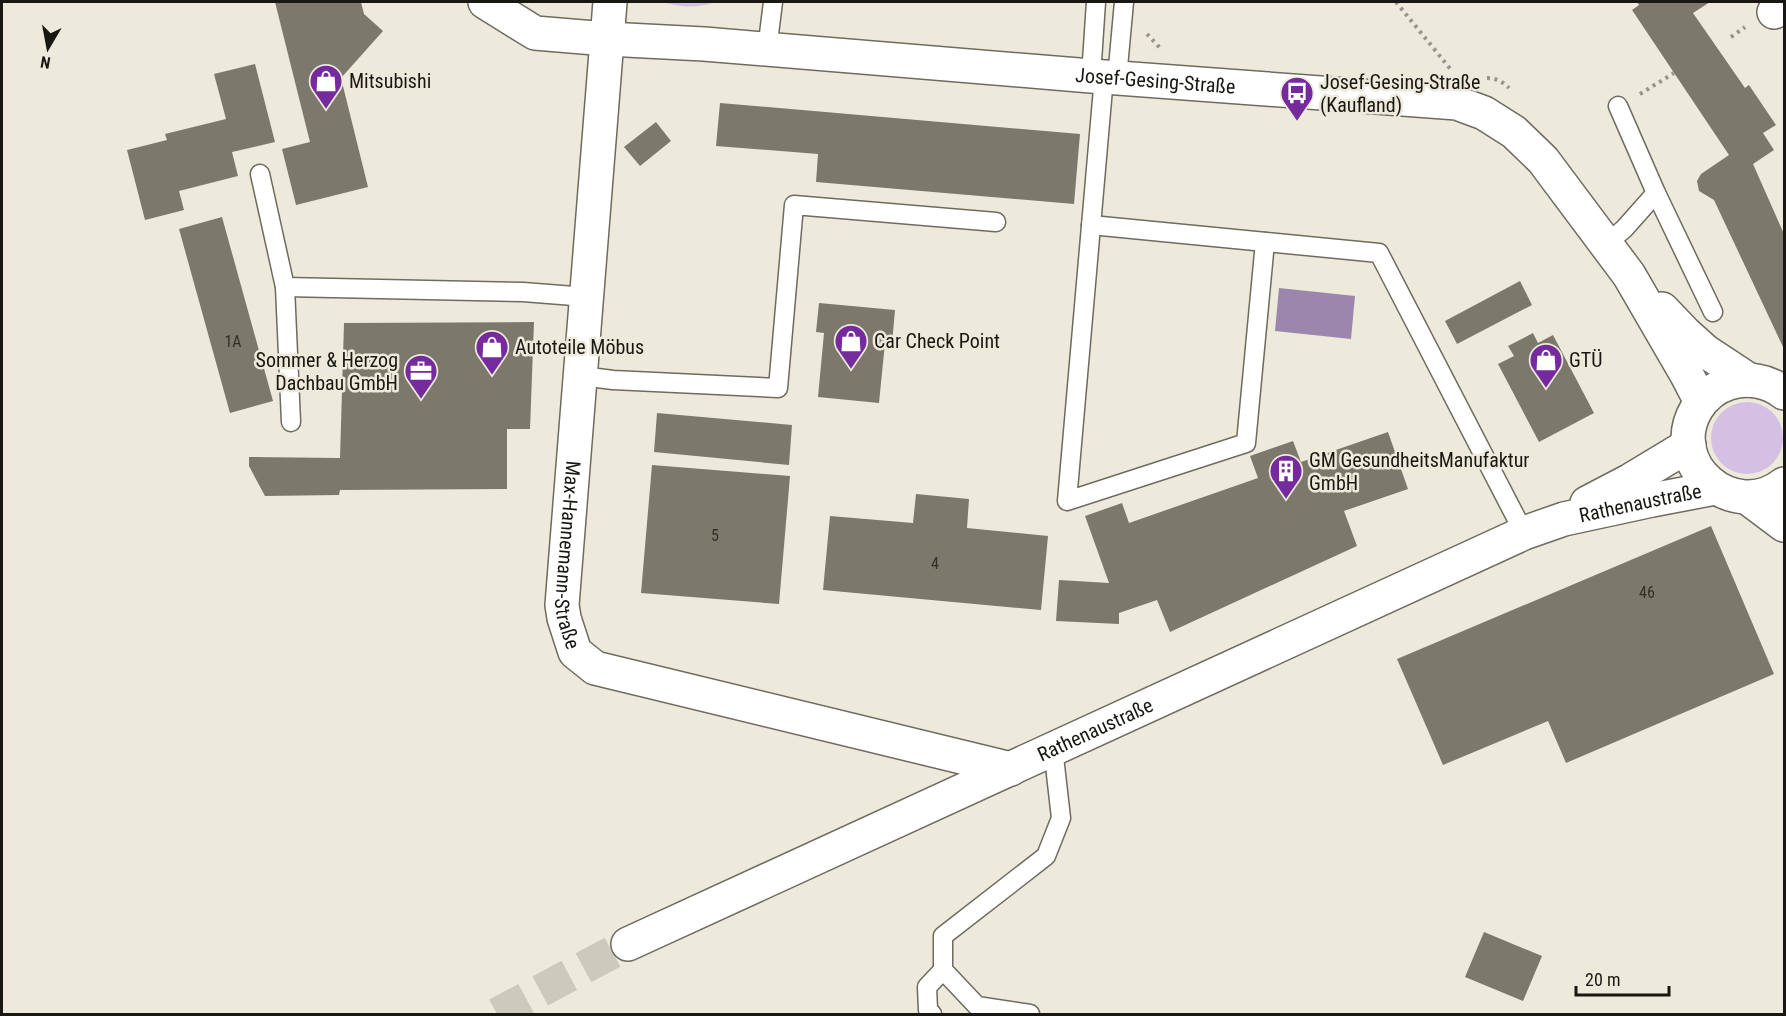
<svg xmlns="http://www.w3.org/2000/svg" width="1786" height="1016" font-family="'Roboto Condensed',sans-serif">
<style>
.green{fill:#d4c0e3}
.water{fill:#9c86ad}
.building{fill:#7c796c}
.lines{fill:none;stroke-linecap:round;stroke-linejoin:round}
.minor-tunnel{stroke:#cdcabd;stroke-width:33;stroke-dasharray:33 16;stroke-linecap:butt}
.service-casing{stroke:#6e6b5f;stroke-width:21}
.minor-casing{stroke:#6e6b5f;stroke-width:36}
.path{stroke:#97958a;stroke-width:4;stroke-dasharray:3 4.5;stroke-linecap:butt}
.service{stroke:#fff;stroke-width:18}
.minor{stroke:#fff;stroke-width:33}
.labels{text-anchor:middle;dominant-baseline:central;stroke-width:5;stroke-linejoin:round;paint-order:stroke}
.number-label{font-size:16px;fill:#313028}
.poi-label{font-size:20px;fill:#181712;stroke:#edeadb;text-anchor:start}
.street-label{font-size:20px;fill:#181712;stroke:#edeadb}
</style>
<rect width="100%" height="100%" fill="#edeadb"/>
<g class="green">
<path d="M 661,2 L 716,2 C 695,9 682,7 661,2 Z"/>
<circle cx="1747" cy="438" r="36"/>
</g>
<path class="water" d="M 1279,288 L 1355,296 L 1351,339 L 1275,331 Z"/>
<g class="building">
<path d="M 275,2 L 361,2 L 364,14 L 383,31 L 341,78 L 368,187 L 296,205 L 282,149 L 310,142 Z"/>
<path d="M 1637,2 L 1710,2 L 1693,13 L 1745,88 L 1749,85 L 1776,125 L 1763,133 L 1774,150 L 1753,164 L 1784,234 L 1784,349 L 1714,200 L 1699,191 L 1697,181 L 1701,174 L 1729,155 L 1632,10 L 1639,5 Z"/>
<path d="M 255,64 L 275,142 L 232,152 L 238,176 L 179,191 L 184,210 L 145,220 L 127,150 L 167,140 L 165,134 L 226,119 L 214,74 Z"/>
<path d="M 720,103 L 1080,134 L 1074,204 L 816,182 L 818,154 L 716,146 Z"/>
<path d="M 656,122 L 671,141 L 640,166 L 624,147 Z"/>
<path d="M 222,217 L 273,401 L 230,413 L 179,229 Z"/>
<path d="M 1520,281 L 1532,305 L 1457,344 L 1445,321 Z"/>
<path d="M 819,303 L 895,310 L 892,344 L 885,343 L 879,403 L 818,397 L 824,333 L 816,332 Z"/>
<path d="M 534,322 L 530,429 L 507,429 L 507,489 L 340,490 L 339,495 L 265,496 L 249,466 L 249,457 L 340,458 L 344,323 Z"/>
<path d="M 1533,333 L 1538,343 L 1553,335 L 1594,413 L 1539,442 L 1498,364 L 1514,356 L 1508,346 Z"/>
<path d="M 657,413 L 792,425 L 789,465 L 654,452 Z"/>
<path d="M 1388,432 L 1408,489 L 1344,511 L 1357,546 L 1170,632 L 1157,600 L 1119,613 L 1119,624 L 1056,621 L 1059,580 L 1109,583 L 1085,516 L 1122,503 L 1129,523 L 1258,478 L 1250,456 L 1293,441 L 1301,462 Z"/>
<path d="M 652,465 L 790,476 L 779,604 L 641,593 Z"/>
<path d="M 916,494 L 969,499 L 967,528 L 1048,536 L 1041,610 L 823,590 L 830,516 L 913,523 Z"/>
<path d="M 1711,526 L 1774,674 L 1566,763 L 1548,721 L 1443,765 L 1397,659 Z"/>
<path d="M 1484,932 L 1542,956 L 1523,1001 L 1465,977 Z"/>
</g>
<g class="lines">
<path class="minor-tunnel" d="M 497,1014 L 628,944"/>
<g class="service-casing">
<g id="service">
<path d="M 767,50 L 773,2"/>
<path d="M 1091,76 L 1096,2"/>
<path d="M 1104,77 L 1067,501 L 1246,443 L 1265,242"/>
<path d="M 1117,78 L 1124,2"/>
<path d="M 1618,106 L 1656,193 L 1713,312"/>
<path d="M 260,174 L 285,287 L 291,422"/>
<path d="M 1091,225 L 1379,253 L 1524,533"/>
<path d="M 1606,244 L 1624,229 L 1656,193"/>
<path d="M 285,287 L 523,292 L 587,297"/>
<path d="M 581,376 L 613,380 L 778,388 L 794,205 L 996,222"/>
<path d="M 932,1014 L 928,1010 L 927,987 L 943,970"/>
<path d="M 1030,1014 L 977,1006 L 943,970 L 943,936 L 1046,856 L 1061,818 L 1053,748"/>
</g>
</g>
<g class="minor-casing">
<g id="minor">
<path id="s1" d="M 485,2 L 535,33 L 607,39 L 704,44 L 1091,76 L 1457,103 L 1484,113 L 1514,132 L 1543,160 L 1629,275 L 1687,375 L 1701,402"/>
<path id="s2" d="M 610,2 L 562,605 L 564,618 L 575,652 L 595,668 L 1011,769"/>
<path d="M 1774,12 L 1784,6"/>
<path d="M 1662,309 L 1685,333 L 1705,351 L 1749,380"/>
<path d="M 1784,393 C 1769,381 1748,377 1729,383 C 1716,387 1704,397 1697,408 C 1663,464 1734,524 1784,484"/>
<path d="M 1748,498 L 1784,525"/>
<path d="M 1587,503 L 1631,480 L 1689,445"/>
<path id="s3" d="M 628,944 L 1524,533 L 1564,519 L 1652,500 L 1715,488"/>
</g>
</g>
<g class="path">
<path d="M 1396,2 L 1452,71"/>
<path d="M 1147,34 L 1160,48"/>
<path d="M 1731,37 L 1745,27"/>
<path d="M 1487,78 C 1495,78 1504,82 1509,88"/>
<path d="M 1640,94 L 1674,73"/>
</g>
<use href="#service" class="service"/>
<use href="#minor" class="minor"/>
</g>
<defs>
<g id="shop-pin" transform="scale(1.725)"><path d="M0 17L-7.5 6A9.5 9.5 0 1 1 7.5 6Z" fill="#752b9d" stroke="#edeadb"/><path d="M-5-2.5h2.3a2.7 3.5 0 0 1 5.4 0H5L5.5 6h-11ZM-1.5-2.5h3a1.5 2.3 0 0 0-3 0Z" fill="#fff"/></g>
<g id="bus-pin" transform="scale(1.725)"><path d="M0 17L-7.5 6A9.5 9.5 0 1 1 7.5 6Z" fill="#752b9d" stroke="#edeadb"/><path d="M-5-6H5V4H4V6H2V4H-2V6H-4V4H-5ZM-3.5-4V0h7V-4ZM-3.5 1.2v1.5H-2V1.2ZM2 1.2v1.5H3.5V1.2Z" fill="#fff"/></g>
<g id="office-pin" transform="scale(1.725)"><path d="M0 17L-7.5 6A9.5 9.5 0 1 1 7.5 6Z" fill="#752b9d" stroke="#edeadb"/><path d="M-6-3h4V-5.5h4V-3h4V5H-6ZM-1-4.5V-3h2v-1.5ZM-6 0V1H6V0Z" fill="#fff"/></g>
<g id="building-pin" transform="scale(1.725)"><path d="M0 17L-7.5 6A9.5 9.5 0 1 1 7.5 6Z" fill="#752b9d" stroke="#edeadb"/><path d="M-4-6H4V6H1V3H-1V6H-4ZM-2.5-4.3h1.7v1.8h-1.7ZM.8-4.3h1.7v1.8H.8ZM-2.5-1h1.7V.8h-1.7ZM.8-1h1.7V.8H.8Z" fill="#fff"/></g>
</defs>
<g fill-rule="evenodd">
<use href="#shop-pin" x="326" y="81"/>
<use href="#bus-pin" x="1297" y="93"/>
<use href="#shop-pin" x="851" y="341"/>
<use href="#shop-pin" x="492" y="347"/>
<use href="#shop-pin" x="1546" y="360"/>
<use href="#office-pin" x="421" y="371"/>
<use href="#building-pin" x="1286" y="471"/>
</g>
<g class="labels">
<g class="number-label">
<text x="233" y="341">1A</text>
<text x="715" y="535">5</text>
<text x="935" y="563">4</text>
<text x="1647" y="592">46</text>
</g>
<g class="poi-label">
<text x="349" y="81">Mitsubishi</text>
<text x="1320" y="82">Josef-Gesing-Straße<tspan x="1320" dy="23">(Kaufland)</tspan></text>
<text x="874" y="341">Car Check Point</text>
<text x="515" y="347">Autoteile Möbus</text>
<text x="398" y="360" text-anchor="end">Sommer &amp; Herzog<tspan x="398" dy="23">Dachbau GmbH</tspan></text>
<text x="1569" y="360">GTÜ</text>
<text x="1309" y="460">GM GesundheitsManufaktur<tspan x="1309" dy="23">GmbH</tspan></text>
</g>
<g class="street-label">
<text stroke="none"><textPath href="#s1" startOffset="681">Josef-Gesing-Straße</textPath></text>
<text stroke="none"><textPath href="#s3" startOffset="1106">Rathenaustraße</textPath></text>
<text stroke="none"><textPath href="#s2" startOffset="555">Max-Hannemann-Straße</textPath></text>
<text stroke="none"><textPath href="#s3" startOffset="514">Rathenaustraße</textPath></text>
</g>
</g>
<rect width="1786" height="1016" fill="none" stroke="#181712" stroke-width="6"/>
<g transform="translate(48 48) rotate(190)" stroke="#edeadb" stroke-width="4.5" paint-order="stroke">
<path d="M0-4.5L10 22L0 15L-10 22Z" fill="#181712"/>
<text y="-9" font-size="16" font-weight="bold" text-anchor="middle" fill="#181712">N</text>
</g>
<path d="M1576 986v9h93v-9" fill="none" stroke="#181712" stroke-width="3"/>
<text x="1585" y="986" font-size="18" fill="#181712" stroke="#edeadb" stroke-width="4.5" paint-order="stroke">20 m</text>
</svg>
